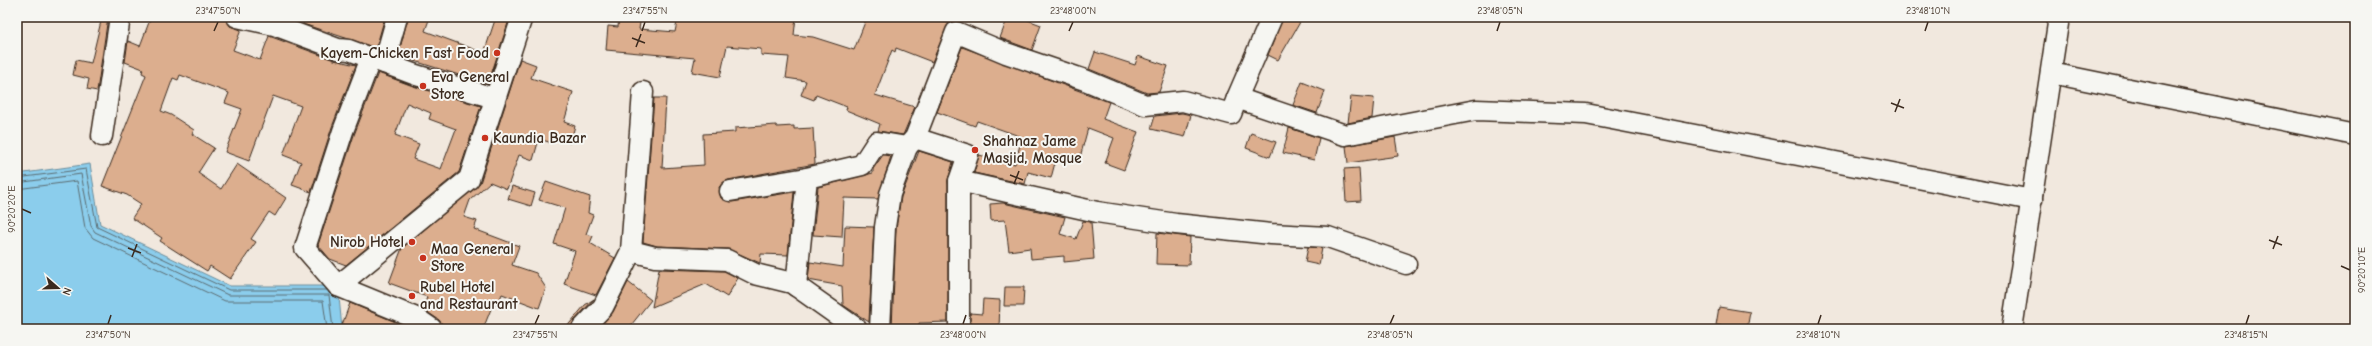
<svg xmlns="http://www.w3.org/2000/svg" width="2372" height="346" font-family="'Comic Neue',sans-serif">
<style>
.water{fill:#8bcdec;stroke:#6b8c9a}
.lines{fill:none;stroke-linecap:round;stroke-linejoin:round}
.shore{stroke:#5b6b70;stroke-width:1}
.building{fill:#dcae8e;stroke:#3b2a1e;fill-rule:evenodd}
.street-casing{stroke:#3b2a1e;stroke-width:23}
.street{stroke:#f6f6f2;stroke-width:20}
.ticks{fill:none;stroke:#3b2a1e;stroke-width:1.5}
.poi-dot{fill:#c8321e;stroke:#f6f6f2;stroke-width:1.5}
.labels{text-anchor:middle;dominant-baseline:central;stroke-width:4;stroke-linejoin:round;paint-order:stroke}
.poi-label{font-size:15px;font-weight:bold;fill:#3b2a1e;stroke:#f6f6f2;text-anchor:start}
.neatline{fill:none;stroke:#3b2a1e;stroke-width:1.5}
.ticks-label{font-size:10px;text-anchor:middle;fill:#3b2a1e}
</style>
<rect width="100%" height="100%" fill="#f1e8de"/>
<filter id="ink" filterUnits="userSpaceOnUse"><feTurbulence type="fractalNoise" baseFrequency=".025" numOctaves="2"/><feDisplacementMap in="SourceGraphic" scale="8" xChannelSelector="R" yChannelSelector="G"/><feConvolveMatrix kernelMatrix="1 2 1 2 8 2 1 2 1" color-interpolation-filters="sRGB"/></filter>
<g filter="url(#ink)">
<path class="water" d="M 90,164 L 100,224 L 230,286 L 338,286 L 342,329 L 17,329 L 17,174 Z"/>
<g class="lines">
<g class="shore">
<path d="M 17,178 L 86,169 L 97,227 L 229,290 L 327,290"/>
<path d="M 17,183 L 81,174 L 91,226 L 95,232 L 228,295 L 329,295 L 333,329"/>
<path d="M 17,189 L 77,181 L 85,228 L 93,238 L 225,301 L 323,301 L 327,329"/>
</g>
</g>
<g class="building">
<path d="M 102,17 L 108,17 L 97,91 L 87,89 L 89,79 L 73,75 L 76,60 L 91,63 Z"/>
<path d="M 151,17 L 226,17 L 230,26 L 241,30 L 233,50 L 260,60 L 269,36 L 334,60 L 356,65 L 332,127 L 311,192 L 292,185 L 301,162 L 283,155 L 301,106 L 273,96 L 249,161 L 225,152 L 242,109 L 225,103 L 229,93 L 180,75 L 178,80 L 173,78 L 161,111 L 171,115 L 194,130 L 192,134 L 214,148 L 198,173 L 221,189 L 237,164 L 286,198 L 275,216 L 269,212 L 251,239 L 256,242 L 230,279 L 210,266 L 207,271 L 160,241 L 162,238 L 132,218 L 141,204 L 127,195 L 102,186 L 146,75 L 142,73 L 143,69 L 125,62 L 128,41 L 140,46 Z"/>
<path d="M 306,17 L 385,17 L 376,48 L 303,24 Z"/>
<path d="M 408,17 L 430,17 L 425,31 L 484,53 L 496,17 L 510,17 L 488,84 L 398,56 Z"/>
<path d="M 619,17 L 641,17 L 639,29 L 675,32 L 678,17 L 796,17 L 794,35 L 813,37 L 854,50 L 867,17 L 934,17 L 949,23 L 932,62 L 896,48 L 895,52 L 892,50 L 875,95 L 915,107 L 903,135 L 878,131 L 880,124 L 846,110 L 847,107 L 816,95 L 814,100 L 801,95 L 806,81 L 786,78 L 789,57 L 761,55 L 761,49 L 727,46 L 720,77 L 692,72 L 695,58 L 606,50 L 608,26 L 618,27 Z"/>
<path d="M 1008,17 L 1020,17 L 1041,25 L 1032,50 L 1000,38 Z"/>
<path d="M 1283,17 L 1303,17 L 1278,60 L 1268,55 Z"/>
<path d="M 962,47 L 1109,102 L 1103,119 L 1138,132 L 1124,170 L 1105,163 L 1114,138 L 1088,128 L 1079,161 L 1057,155 L 1051,178 L 1028,172 L 1025,184 L 974,173 L 979,155 L 1015,164 L 1022,137 L 977,121 L 975,126 L 937,112 Z"/>
<path d="M 1095,52 L 1135,65 L 1138,56 L 1168,66 L 1159,92 L 1147,93 L 1089,69 Z"/>
<path d="M 520,59 L 536,65 L 531,78 L 573,92 L 564,122 L 575,126 L 570,143 L 553,138 L 552,143 L 539,139 L 533,160 L 519,155 L 507,189 L 490,182 L 470,200 L 464,217 L 477,221 L 474,229 L 519,246 L 512,265 L 536,273 L 546,288 L 539,308 L 502,294 L 497,306 L 493,304 L 483,329 L 451,329 L 443,326 L 439,320 L 423,309 L 427,297 L 389,283 L 402,248 L 480,183 Z"/>
<path d="M 378,73 L 413,86 L 481,106 L 459,172 L 346,265 L 330,259 L 318,245 L 354,135 ZM 407,103 L 431,113 L 429,119 L 456,129 L 441,169 L 413,159 L 419,144 L 395,135 Z"/>
<path d="M 1302,82 L 1325,91 L 1317,113 L 1293,105 Z"/>
<path d="M 1351,96 L 1374,98 L 1372,118 L 1348,123 Z"/>
<path d="M 654,98 L 666,98 L 662,168 L 704,165 L 703,134 L 735,132 L 735,128 L 776,125 L 777,127 L 794,126 L 794,129 L 813,128 L 815,164 L 728,180 L 719,187 L 721,198 L 732,202 L 794,192 L 788,255 L 761,254 L 760,263 L 728,249 L 657,246 L 643,242 Z"/>
<path d="M 1182,113 L 1191,115 L 1185,137 L 1151,129 L 1155,116 Z"/>
<path d="M 1289,128 L 1319,138 L 1314,160 L 1283,153 Z"/>
<path d="M 1251,133 L 1276,142 L 1270,157 L 1246,148 Z"/>
<path d="M 1395,137 L 1398,156 L 1348,163 L 1346,146 Z"/>
<path d="M 919,151 L 953,162 L 948,181 L 948,322 L 919,323 L 919,329 L 892,329 L 896,228 L 901,197 Z"/>
<path d="M 883,155 L 891,156 L 878,199 L 844,198 L 842,237 L 813,235 L 818,187 L 873,173 L 873,169 Z"/>
<path d="M 1359,168 L 1361,201 L 1346,202 L 1344,169 Z"/>
<path d="M 546,182 L 590,197 L 588,213 L 593,215 L 586,234 L 593,236 L 590,243 L 615,258 L 596,295 L 564,284 L 575,251 L 554,244 L 565,208 L 539,200 Z"/>
<path d="M 512,186 L 535,193 L 531,206 L 508,199 Z"/>
<path d="M 1003,203 L 1065,217 L 1060,234 L 1076,239 L 1083,221 L 1091,222 L 1094,259 L 1064,262 L 1064,256 L 1031,259 L 1030,248 L 1009,251 L 1005,220 L 991,221 L 990,204 Z"/>
<path d="M 845,226 L 874,227 L 869,322 L 843,305 L 842,286 L 808,280 L 810,262 L 843,267 Z"/>
<path d="M 1157,233 L 1190,237 L 1189,265 L 1156,264 Z"/>
<path d="M 1308,247 L 1322,248 L 1319,265 L 1305,262 Z"/>
<path d="M 659,269 L 724,271 L 738,278 L 727,297 L 706,284 L 652,307 Z"/>
<path d="M 628,282 L 651,300 L 628,329 L 598,329 L 613,312 Z"/>
<path d="M 1005,287 L 1024,287 L 1023,306 L 1004,306 Z"/>
<path d="M 594,299 L 574,321 L 571,329 L 565,329 L 585,305 Z"/>
<path d="M 983,299 L 1000,300 L 999,329 L 970,329 L 970,313 L 982,314 Z"/>
<path d="M 350,303 L 410,328 L 412,329 L 352,329 L 342,325 Z"/>
<path d="M 1719,307 L 1750,312 L 1747,329 L 1716,325 Z"/>
</g>
<g class="lines">
<g class="street-casing">
<g id="street">
<path d="M 237,17 L 274,25 L 338,49 L 349,50 L 416,75 L 494,98"/>
<path d="M 384,63 L 397,17"/>
<path d="M 2051,73 L 2355,135"/>
<path d="M 1237,98 L 1272,17"/>
<path d="M 102,136 L 120,17"/>
<path d="M 915,138 L 968,155 L 959,181 L 1097,212 L 1176,224 L 1271,234 L 1328,237 L 1406,264"/>
<path d="M 959,181 L 959,329"/>
<path d="M 730,191 L 807,178 L 862,165 L 877,142 L 907,147 L 915,138 L 956,32 L 1006,53 L 1085,80 L 1145,105 L 1183,101 L 1231,114 L 1237,98 L 1345,135 L 1476,110 L 1586,114 L 2032,200"/>
<path d="M 631,251 L 655,257 L 727,260 L 755,274 L 792,283 L 857,329"/>
<path d="M 338,286 L 305,248 L 343,131 L 371,58"/>
<path d="M 796,286 L 807,178"/>
<path d="M 432,329 L 416,318 L 338,286 L 469,179 L 522,17"/>
<path d="M 582,329 L 603,307 L 631,251 L 643,92"/>
<path d="M 880,329 L 885,227 L 890,194 L 907,147"/>
<path d="M 2012,329 L 2059,17"/>
</g>
</g>
<use href="#street" class="street"/>
</g>
</g>
<path class="ticks" d="M 214,31 L 218,22M 642,31 L 645,22M 1069,31 L 1073,22M 1497,31 L 1500,22M 1925,31 L 1928,22M 632,38 L 645,43M 636,47 L 641,34M 1891,103 L 1904,108M 1895,112 L 1900,99M 1010,175 L 1023,180M 1014,184 L 1019,171M 22,209 L 31,213M 2269,240 L 2282,245M 128,248 L 141,253M 2273,249 L 2278,236M 132,257 L 137,244M 2341,266 L 2350,270M 108,324 L 111,315M 535,324 L 539,315M 963,324 L 966,315M 1390,324 L 1394,315M 1818,324 L 1821,315M 2246,324 L 2249,315"/>
<g class="poi-dot">
<circle cx="497" cy="53" r="4"/>
<circle cx="423" cy="86" r="4"/>
<circle cx="485" cy="138" r="4"/>
<circle cx="975" cy="150" r="4"/>
<circle cx="412" cy="242" r="4"/>
<circle cx="423" cy="258" r="4"/>
<circle cx="412" cy="296" r="4"/>
</g>
<g class="labels">
<g class="poi-label">
<text x="489" y="53" text-anchor="end">Kayem-Chicken Fast Food</text>
<text x="431" y="77">Eva General<tspan x="431" dy="17">Store</tspan></text>
<text x="493" y="138">Kaundia Bazar</text>
<text x="983" y="141">Shahnaz Jame<tspan x="983" dy="17">Masjid, Mosque</tspan></text>
<text x="404" y="242" text-anchor="end">Nirob Hotel</text>
<text x="431" y="249">Maa General<tspan x="431" dy="17">Store</tspan></text>
<text x="420" y="287">Rubel Hotel<tspan x="420" dy="17">and Restaurant</tspan></text>
</g>
</g>
<rect width="2372" height="346" fill="none" stroke="#f6f6f2" stroke-width="44"/>
<g transform="translate(58 288) rotate(110)" stroke="#f6f6f2" stroke-width="3" paint-order="stroke">
<path d="M0-3L7 15L0 10L-7 15Z" fill="#3b2a1e"/>
<text y="-6" font-size="11" font-weight="bold" text-anchor="middle" fill="#3b2a1e">N</text>
</g>
<rect x="22" y="22" width="2328" height="302" class="neatline"/>
<g class="ticks-label">
<text x="218" y="14">23°47'50"N</text>
<text x="645" y="14">23°47'55"N</text>
<text x="1073" y="14">23°48'00"N</text>
<text x="1500" y="14">23°48'05"N</text>
<text x="1928" y="14">23°48'10"N</text>
<text transform="translate(11 209) rotate(-90)" y="4">90°20'20"E</text>
<text transform="translate(2361 270) rotate(-90)" y="4">90°20'10"E</text>
<text x="108" y="338">23°47'50"N</text>
<text x="535" y="338">23°47'55"N</text>
<text x="963" y="338">23°48'00"N</text>
<text x="1390" y="338">23°48'05"N</text>
<text x="1818" y="338">23°48'10"N</text>
<text x="2246" y="338">23°48'15"N</text>
</g>
</svg>
